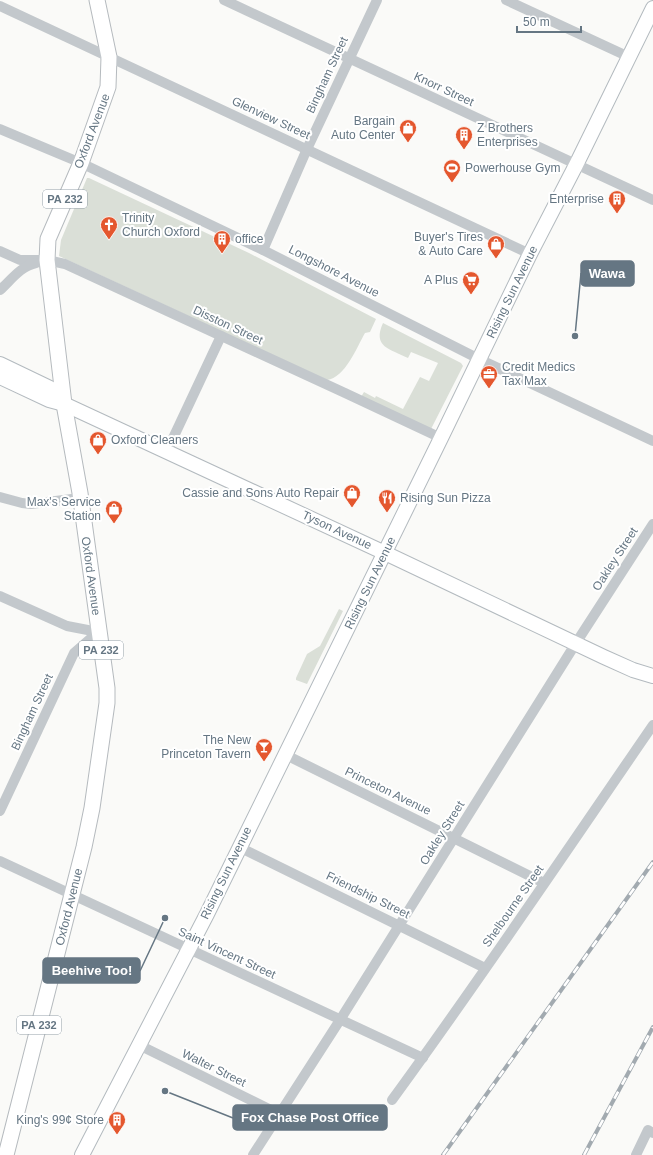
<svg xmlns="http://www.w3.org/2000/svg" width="653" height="1155" font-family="Helvetica,sans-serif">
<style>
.green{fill:#dadfd7}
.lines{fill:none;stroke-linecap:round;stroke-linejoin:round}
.secondary-casing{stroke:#b3babf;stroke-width:16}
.primary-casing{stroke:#b5babe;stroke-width:17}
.street{stroke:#c3c8cc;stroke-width:10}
.secondary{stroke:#fff;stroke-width:14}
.primary{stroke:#fff;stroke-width:15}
.rail-casing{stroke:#a2aab0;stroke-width:4}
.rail{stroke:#fff;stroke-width:2.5;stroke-dasharray:8;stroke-linecap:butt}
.labels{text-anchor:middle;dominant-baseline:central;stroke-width:4;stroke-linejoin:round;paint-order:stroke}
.shield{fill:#fff;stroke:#939fa8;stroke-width:1}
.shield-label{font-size:11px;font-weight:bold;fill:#657683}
.street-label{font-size:12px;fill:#657683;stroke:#fff}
.poi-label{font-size:12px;fill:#657683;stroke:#fff;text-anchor:end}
.leader{fill:none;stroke:#657683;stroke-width:1.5}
.callout-dot{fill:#657683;stroke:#fff;stroke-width:1.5}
.callout{fill:#657683;stroke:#657683;stroke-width:1.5}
.callout-label{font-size:13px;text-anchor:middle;font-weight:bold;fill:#fff}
</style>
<rect width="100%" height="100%" fill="#fafaf8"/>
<g class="green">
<path d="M 87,178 L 89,178 L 249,253 L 376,319 L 370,332 L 365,333 C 357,347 345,378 327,380 L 59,256 L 61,240 Z"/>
<path d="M 383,323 L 461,363 L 463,366 L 431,429 L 361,397 L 364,392 L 375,398 L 376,396 L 403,409 L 420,377 L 429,381 L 438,363 L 411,352 L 408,358 C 390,349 372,347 383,323 Z"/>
<path d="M 339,609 L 343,611 L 307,684 L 296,680 L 296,678 L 307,654 L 320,646 Z"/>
</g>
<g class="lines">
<g class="secondary-casing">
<g id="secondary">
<path d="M 0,364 L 50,388 L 64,404"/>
<path d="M 0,377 L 49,400 L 64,404 L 385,553 L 604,657 L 633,670 L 653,676"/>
<path d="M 82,1155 L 207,914 L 441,438 L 530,254 L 576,165 L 653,8"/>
</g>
</g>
<g class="primary-casing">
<path id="primary" d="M 6,1155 L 84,847 L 92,808 L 107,703 L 107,688 L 80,493 L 64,404 L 47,260 L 48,239 L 81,163 L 108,87 L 109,57 L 97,0"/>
</g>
<g class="street">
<path d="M 224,0 L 653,200"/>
<path d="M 506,0 L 629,57"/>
<path d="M 0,6 L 530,254"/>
<path d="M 0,129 L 81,163 L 263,250 L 479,359 L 653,441"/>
<path d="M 263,250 L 307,149 L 377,0"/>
<path d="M 0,251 L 20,260 L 47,260 L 65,264 L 345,393 L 441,438"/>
<path d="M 0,290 C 11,280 21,266 36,263"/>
<path d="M 167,451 L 221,336"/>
<path d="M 0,497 L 22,503 L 31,504 L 80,498"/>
<path d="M 0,596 L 67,626 L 98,632"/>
<path d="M 286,755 L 544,883"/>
<path d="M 0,811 L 74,653 L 98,632"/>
<path d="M 239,847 L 485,968"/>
<path d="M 0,861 L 423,1058"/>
<path d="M 139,1045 L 279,1114"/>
<path d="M 392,1100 C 482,977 567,850 653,725"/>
<path d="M 253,1155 L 340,1020 L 576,643 L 653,524"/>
<path d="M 636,1155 L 648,1130 L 653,1133"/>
</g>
<use href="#secondary" class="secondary"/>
<use href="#primary" class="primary"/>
<g class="rail-casing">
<g id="rail">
<path d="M 443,1155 L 653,862"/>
<path d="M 584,1155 L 653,1027"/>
</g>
</g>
<use href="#rail" class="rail"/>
</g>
<defs>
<g id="shop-pin" transform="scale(0.9)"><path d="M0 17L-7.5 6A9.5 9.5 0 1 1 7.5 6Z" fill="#e4572e" stroke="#fff"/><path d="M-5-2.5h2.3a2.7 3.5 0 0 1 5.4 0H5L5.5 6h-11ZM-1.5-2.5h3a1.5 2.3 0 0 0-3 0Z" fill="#fff"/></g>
<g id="building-pin" transform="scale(0.9)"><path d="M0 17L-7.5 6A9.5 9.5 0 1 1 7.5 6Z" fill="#e4572e" stroke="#fff"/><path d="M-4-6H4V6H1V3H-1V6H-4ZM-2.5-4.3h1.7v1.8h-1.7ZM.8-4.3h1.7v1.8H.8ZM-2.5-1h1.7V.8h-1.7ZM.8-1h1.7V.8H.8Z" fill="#fff"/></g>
<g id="stadium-pin" transform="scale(0.9)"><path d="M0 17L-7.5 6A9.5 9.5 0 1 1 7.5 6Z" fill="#e4572e" stroke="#fff"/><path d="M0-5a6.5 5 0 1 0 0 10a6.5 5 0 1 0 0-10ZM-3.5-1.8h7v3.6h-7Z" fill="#fff"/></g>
<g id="church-pin" transform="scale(0.9)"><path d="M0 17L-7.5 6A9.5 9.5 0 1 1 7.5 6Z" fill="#e4572e" stroke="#fff"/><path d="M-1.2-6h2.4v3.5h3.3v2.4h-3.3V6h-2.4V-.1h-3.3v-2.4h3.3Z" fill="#fff"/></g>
<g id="supermarket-pin" transform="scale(0.9)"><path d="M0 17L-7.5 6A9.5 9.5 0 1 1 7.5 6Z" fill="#e4572e" stroke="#fff"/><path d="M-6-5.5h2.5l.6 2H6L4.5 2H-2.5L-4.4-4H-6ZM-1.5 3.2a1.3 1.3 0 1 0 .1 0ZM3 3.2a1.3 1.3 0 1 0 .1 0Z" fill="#fff"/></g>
<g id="office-pin" transform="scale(0.9)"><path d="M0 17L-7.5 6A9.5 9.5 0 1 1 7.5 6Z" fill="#e4572e" stroke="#fff"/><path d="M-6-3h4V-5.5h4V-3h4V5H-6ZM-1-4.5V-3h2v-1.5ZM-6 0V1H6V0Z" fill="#fff"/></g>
<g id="restaurant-pin" transform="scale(0.9)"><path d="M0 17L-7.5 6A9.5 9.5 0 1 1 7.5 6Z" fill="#e4572e" stroke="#fff"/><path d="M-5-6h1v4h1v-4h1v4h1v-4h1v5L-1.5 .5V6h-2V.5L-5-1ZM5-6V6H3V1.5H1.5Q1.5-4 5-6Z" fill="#fff"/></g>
<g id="bar-pin" transform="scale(0.9)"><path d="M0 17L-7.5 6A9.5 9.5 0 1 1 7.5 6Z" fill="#e4572e" stroke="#fff"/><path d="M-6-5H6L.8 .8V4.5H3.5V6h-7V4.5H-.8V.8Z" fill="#fff"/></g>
</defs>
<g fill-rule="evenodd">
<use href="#shop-pin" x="408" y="128"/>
<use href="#building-pin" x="464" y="135"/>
<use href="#stadium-pin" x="452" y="168"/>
<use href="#building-pin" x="617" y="199"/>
<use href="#church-pin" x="109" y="225"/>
<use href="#building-pin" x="222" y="239"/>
<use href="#shop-pin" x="496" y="244"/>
<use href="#supermarket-pin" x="471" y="280"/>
<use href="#office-pin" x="489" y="374"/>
<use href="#shop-pin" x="98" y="440"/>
<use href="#shop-pin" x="352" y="493"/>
<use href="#restaurant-pin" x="387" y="498"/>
<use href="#shop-pin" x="114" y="509"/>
<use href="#bar-pin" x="264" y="747"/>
<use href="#building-pin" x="117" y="1120"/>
</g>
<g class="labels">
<g class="shield">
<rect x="43" y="190" width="44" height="18" rx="3"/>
<rect x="79" y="641" width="44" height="18" rx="3"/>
<rect x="17" y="1016" width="44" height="18" rx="3"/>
</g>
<g class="shield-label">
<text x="65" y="199">PA 232</text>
<text x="101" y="650">PA 232</text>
<text x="39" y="1025">PA 232</text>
</g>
<g class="street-label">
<text transform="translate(327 75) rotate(-65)">Bingham Street</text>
<text transform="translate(444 89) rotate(25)">Knorr Street</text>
<text transform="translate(271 118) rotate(25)">Glenview Street</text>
<text transform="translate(92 131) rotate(-69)">Oxford Avenue</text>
<text transform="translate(334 271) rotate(27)">Longshore Avenue</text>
<text transform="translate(512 292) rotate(-64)">Rising Sun Avenue</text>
<text transform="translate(228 325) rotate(25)">Disston Street</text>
<text transform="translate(337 530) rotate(25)">Tyson Avenue</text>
<text transform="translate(615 559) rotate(-57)">Oakley Street</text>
<text transform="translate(91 576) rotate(82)">Oxford Avenue</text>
<text transform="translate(370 583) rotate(-64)">Rising Sun Avenue</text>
<text transform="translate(32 712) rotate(-65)">Bingham Street</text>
<text transform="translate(388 791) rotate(26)">Princeton Avenue</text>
<text transform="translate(442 833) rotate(-58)">Oakley Street</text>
<text transform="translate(226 873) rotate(-64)">Rising Sun Avenue</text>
<text transform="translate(368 895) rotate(26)">Friendship Street</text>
<text transform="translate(513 906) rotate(-55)">Shelbourne Street</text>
<text transform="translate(69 907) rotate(-76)">Oxford Avenue</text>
<text transform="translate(227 953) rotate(25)">Saint Vincent Street</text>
<text transform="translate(214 1068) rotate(26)">Walter Street</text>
</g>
<g class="poi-label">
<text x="395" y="121">Bargain<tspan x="395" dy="14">Auto Center</tspan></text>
<text x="477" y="128" text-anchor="start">Z Brothers<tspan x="477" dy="14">Enterprises</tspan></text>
<text x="465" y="168" text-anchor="start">Powerhouse Gym</text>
<text x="604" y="199">Enterprise</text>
<text x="122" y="218" text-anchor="start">Trinity<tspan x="122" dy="14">Church Oxford</tspan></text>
<text x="483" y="237">Buyer's Tires<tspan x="483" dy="14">&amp; Auto Care</tspan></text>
<text x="235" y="239" text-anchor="start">office</text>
<text x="458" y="280">A Plus</text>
<text x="502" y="367" text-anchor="start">Credit Medics<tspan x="502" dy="14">Tax Max</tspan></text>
<text x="111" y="440" text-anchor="start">Oxford Cleaners</text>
<text x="339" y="493">Cassie and Sons Auto Repair</text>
<text x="400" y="498" text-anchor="start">Rising Sun Pizza</text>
<text x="101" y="502">Max's Service<tspan x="101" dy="14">Station</tspan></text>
<text x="251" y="740">The New<tspan x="251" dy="14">Princeton Tavern</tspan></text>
<text x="104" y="1120">King's 99¢ Store</text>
</g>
</g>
<path class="leader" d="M575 336L581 273M165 918L140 971M165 1091L233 1118"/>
<g class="callout-dot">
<circle cx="575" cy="336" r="4"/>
<circle cx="165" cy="918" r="4"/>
<circle cx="165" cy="1091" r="4"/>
</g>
<g class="callout">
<rect x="581" y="261" width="53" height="25" rx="4"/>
<rect x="43" y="958" width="97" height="25" rx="4"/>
<rect x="233" y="1105" width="154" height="25" rx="4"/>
</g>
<g class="callout-label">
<text x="607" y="278">Wawa</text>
<text x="92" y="975">Beehive Too!</text>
<text x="310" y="1122">Fox Chase Post Office</text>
</g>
<path d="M517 26v6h64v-6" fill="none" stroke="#657683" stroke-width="2"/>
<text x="523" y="26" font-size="12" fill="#657683" stroke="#ffffff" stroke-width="3" paint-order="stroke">50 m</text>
</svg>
